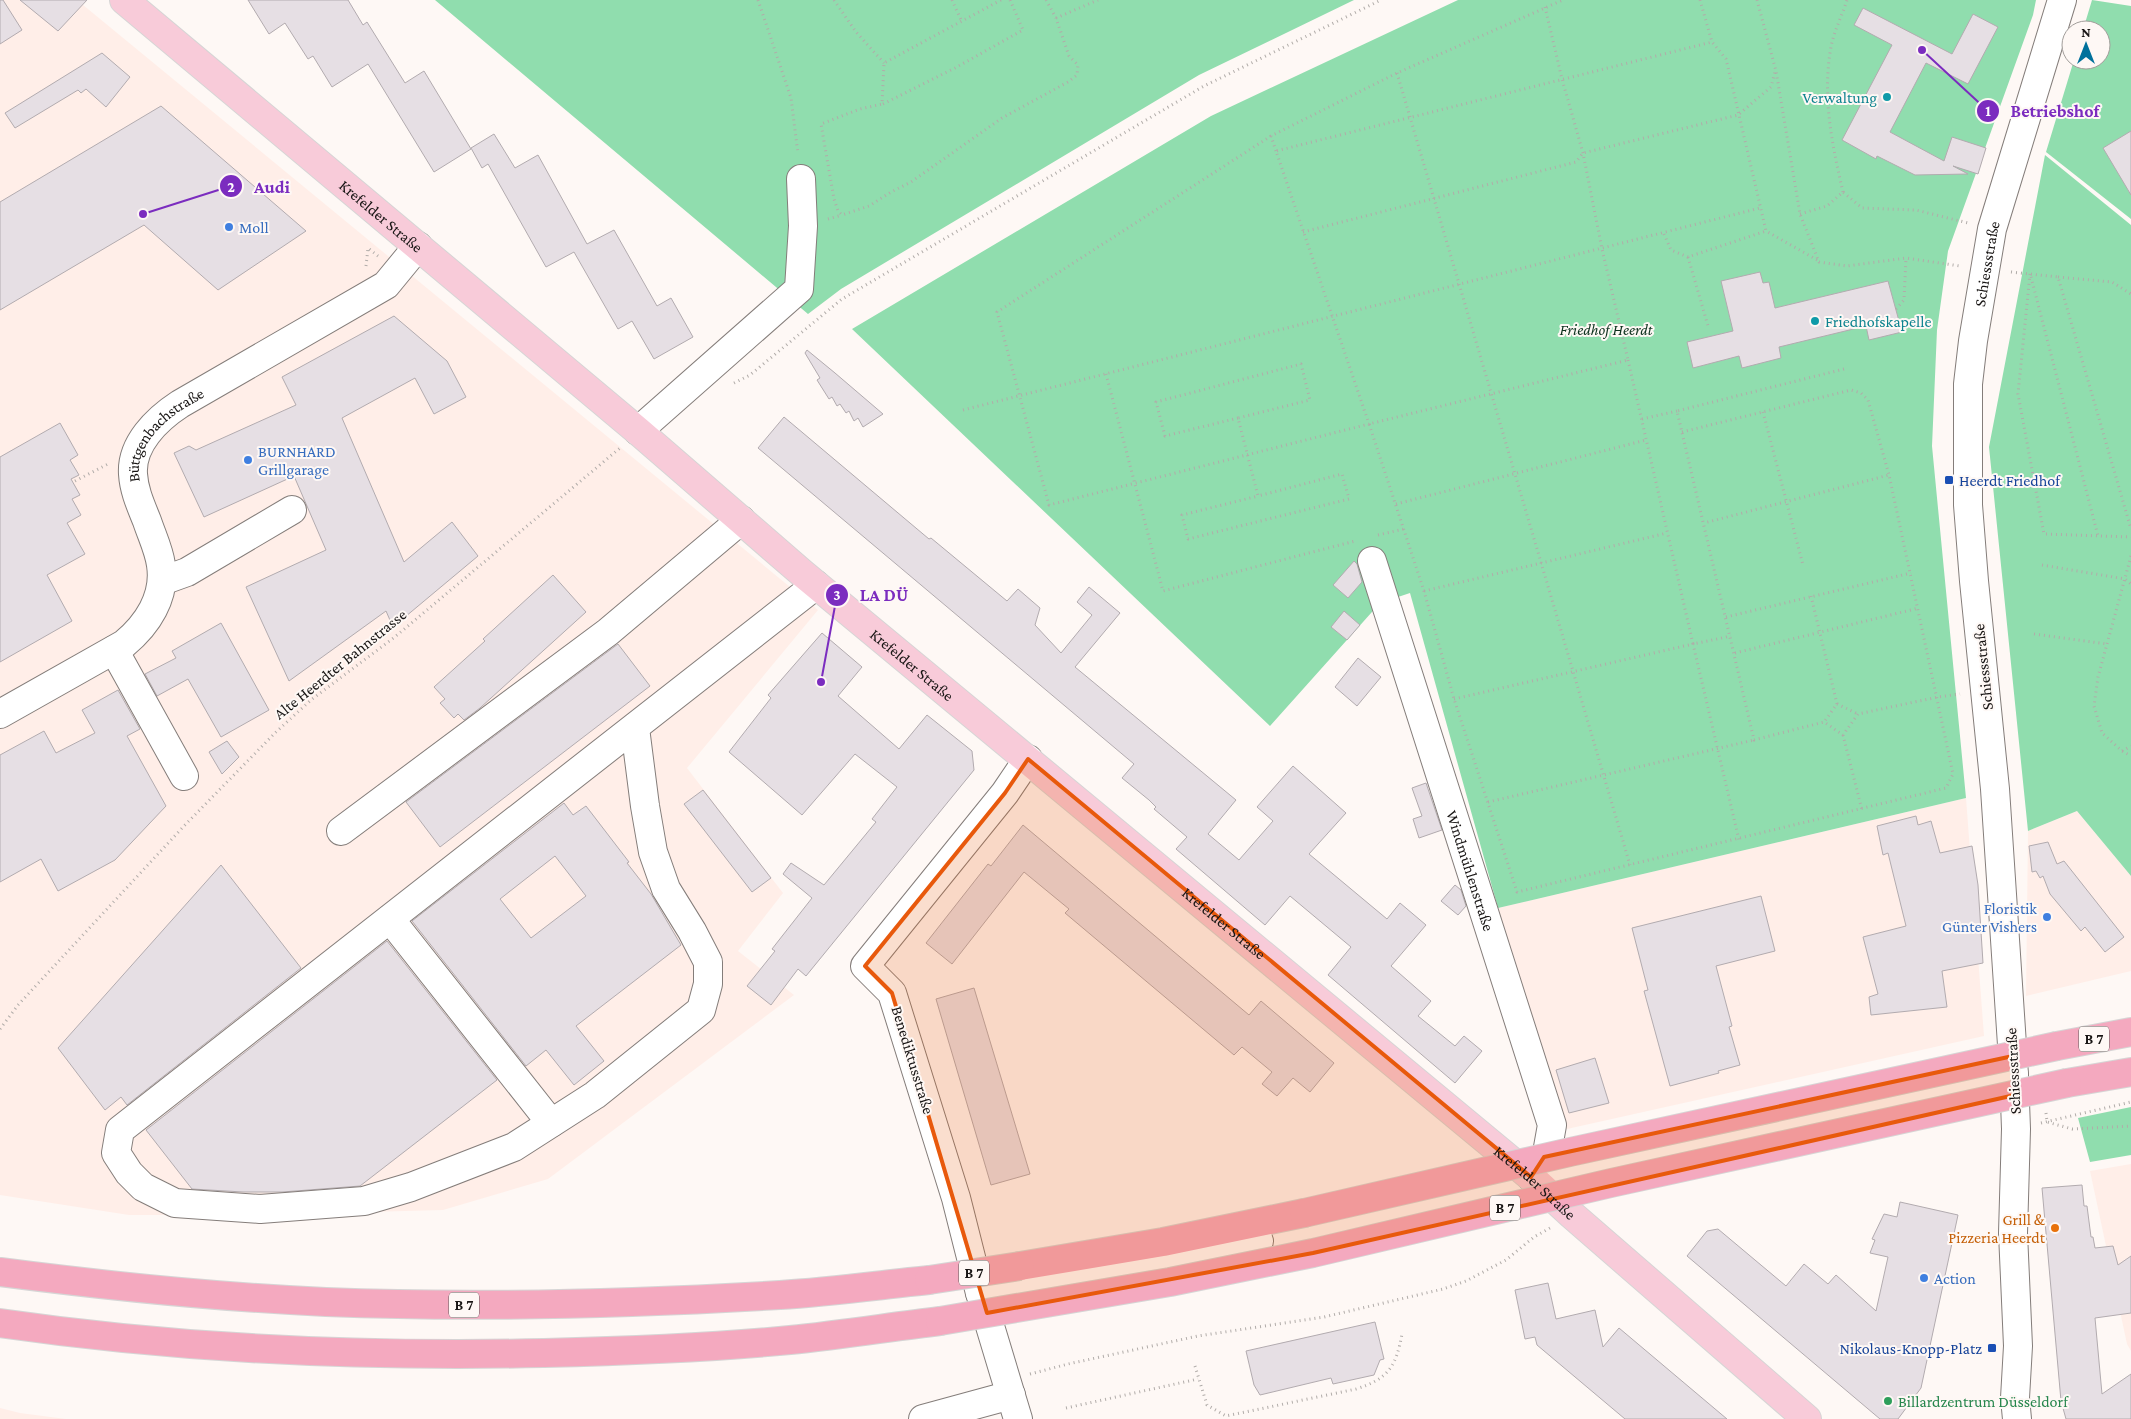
<svg xmlns="http://www.w3.org/2000/svg" width="2131" height="1419" font-family="'Crimson Pro',serif">
<style>
.built{fill:#ffeee8}
.green{fill:#90ddae}
.building{fill:#e6dfe4;stroke:#b2abaf;fill-rule:evenodd}
.lines{fill:none;stroke-linecap:round;stroke-linejoin:round}
.minor-casing{stroke:#847d7a;stroke-width:30}
.major-casing{stroke:#d6d5d5;stroke-width:30}
.highway-casing{stroke:#d6d5d5;stroke-width:30}
.path{stroke:#b1aca9;stroke-width:3;stroke-dasharray:1 4;stroke-linecap:butt}
.minor{stroke:#fff;stroke-width:28}
.major{stroke:#f8cbd9;stroke-width:28}
.highway{stroke:#f4a9bf;stroke-width:28}
.highway-bridge-casing{stroke:#d6d5d5;stroke-width:30;stroke-linecap:butt}
.highway-bridge{stroke:#f4a9bf;stroke-width:28}
.marked{fill:#e8590c;fill-opacity:0.2;stroke:#e8590c;stroke-width:4;stroke-linejoin:round}
.culture-dot{fill:#0f9aa8;stroke:#fef8f5;stroke-width:2}
.shop-dot{fill:#3f7fe0;stroke:#fef8f5;stroke-width:2}
.transit-dot{fill:#1a4fb4;stroke:#fef8f5;stroke-width:2}
.food-dot{fill:#e8710a;stroke:#fef8f5;stroke-width:2}
.leisure-dot{fill:#2e9e5b;stroke:#fef8f5;stroke-width:2}
.labels{text-anchor:middle;dominant-baseline:central;stroke-width:4;stroke-linejoin:round;paint-order:stroke}
.shield{fill:#fef8f5;stroke:#5e5a58;stroke-width:1}
.shield-label{font-size:15px;font-weight:bold;fill:#191615}
.culture-label{font-size:16px;fill:#0d838f;stroke:#fef8f5;text-anchor:end}
.street-label{font-size:16px;fill:#191615;stroke:#fef8f5}
.shop-label{font-size:16px;fill:#366cbe;stroke:#fef8f5;text-anchor:start}
.park-label{font-size:16px;font-style:italic;fill:#0d321e;stroke:#fef8f5}
.transit-label{font-size:16px;fill:#164399;stroke:#fef8f5;text-anchor:start}
.food-label{font-size:16px;fill:#c56008;stroke:#fef8f5;text-anchor:end}
.leisure-label{font-size:16px;fill:#27864d;stroke:#fef8f5;text-anchor:start}
.leader{fill:none;stroke:#7b2cbf;stroke-width:2}
.callout-dot{fill:#7b2cbf;stroke:#fef8f5;stroke-width:2}
.mark-label{font-size:15px;text-anchor:middle;font-weight:bold;fill:#fff}
.callout-label{font-size:18px;text-anchor:middle;font-weight:bold;fill:#7b2cbf;stroke:#fef8f5;stroke-width:4;stroke-linejoin:round;paint-order:stroke}
</style>
<rect width="100%" height="100%" fill="#fef8f5"/>
<g class="built">
<path d="M 0,0 L 77,0 L 818,610 L 687,768 L 783,893 L 738,951 L 794,995 L 548,1179 L 443,1210 L 252,1215 L 129,1215 L 0,1195 Z"/>
<path d="M 1966,798 L 1984,1036 L 1567,1129 L 1498,908 Z"/>
<path d="M 2077,811 L 2131,876 L 2131,971 L 2026,996 L 2028,831 Z"/>
<path d="M 2131,1164 L 2131,1351 L 2127,1344 L 2090,1171 Z"/>
<path d="M 0,1408 L 20,1413 L 66,1419 L 0,1419 Z"/>
</g>
<g class="green">
<path d="M 435,0 L 1354,0 L 1199,75 L 841,289 L 808,314 Z"/>
<path d="M 1458,0 L 2036,0 L 2033,15 L 1948,251 L 1937,330 L 1932,446 L 1966,798 L 1498,908 L 1410,593 L 1380,603 L 1270,726 L 852,329 L 1211,116 Z"/>
<path d="M 2092,0 L 2131,6 L 2131,219 L 2046,152 L 2074,60 L 2101,60 L 2101,30 L 2083,30 Z"/>
<path d="M 2045,155 L 2131,225 L 2131,876 L 2077,811 L 2028,831 L 1989,447 Z"/>
<path d="M 2131,1107 L 2131,1155 L 2090,1162 L 2078,1118 Z"/>
</g>
<g class="building">
<path d="M 0,0 L 3,0 L 22,30 L 0,44 Z"/>
<path d="M 20,0 L 87,0 L 58,31 Z"/>
<path d="M 248,0 L 348,0 L 363,25 L 367,22 L 405,83 L 424,71 L 471,149 L 434,172 L 368,64 L 332,87 L 313,56 L 308,59 L 285,23 L 269,34 Z"/>
<path d="M 1863,8 L 1952,54 L 1973,14 L 1998,27 L 1968,84 L 1926,63 L 1890,132 L 1944,161 L 1952,137 L 1986,148 L 1978,174 L 1953,166 L 1968,174 L 1915,175 L 1877,156 L 1876,159 L 1842,140 L 1892,45 L 1854,25 Z"/>
<path d="M 102,53 L 130,77 L 106,107 L 86,89 L 81,93 L 78,90 L 15,128 L 5,113 Z"/>
<path d="M 161,106 L 306,231 L 218,290 L 144,225 L 0,310 L 0,202 Z"/>
<path d="M 2131,131 L 2131,195 L 2103,148 Z"/>
<path d="M 494,134 L 515,168 L 538,155 L 587,244 L 614,230 L 657,306 L 671,298 L 693,337 L 654,359 L 632,321 L 618,329 L 574,252 L 546,267 L 488,164 L 482,168 L 471,148 Z"/>
<path d="M 1760,272 L 1763,283 L 1769,282 L 1775,308 L 1888,281 L 1902,332 L 1869,340 L 1866,326 L 1779,347 L 1781,358 L 1742,368 L 1739,356 L 1693,368 L 1687,342 L 1733,331 L 1721,281 Z"/>
<path d="M 394,316 L 447,361 L 466,397 L 434,414 L 415,378 L 342,418 L 404,562 L 452,522 L 478,556 L 393,627 L 386,611 L 289,681 L 246,587 L 326,550 L 294,476 L 204,517 L 174,453 L 189,446 L 196,450 L 296,405 L 282,377 Z"/>
<path d="M 807,350 L 835,373 L 883,414 L 863,427 L 858,418 L 854,421 L 849,411 L 846,413 L 840,404 L 837,406 L 832,397 L 829,399 L 817,380 L 820,378 L 805,353 Z"/>
<path d="M 784,417 L 929,539 L 931,538 L 1007,601 L 1018,589 L 1040,608 L 1035,625 L 1061,653 L 1092,615 L 1077,602 L 1089,587 L 1120,613 L 1075,667 L 1236,800 L 1208,834 L 1239,860 L 1273,821 L 1257,807 L 1293,766 L 1346,813 L 1309,854 L 1387,919 L 1400,903 L 1426,925 L 1391,966 L 1431,1001 L 1418,1016 L 1455,1046 L 1464,1036 L 1482,1051 L 1455,1083 L 1328,975 L 1351,947 L 1290,896 L 1265,925 L 1176,849 L 1187,837 L 1154,809 L 1156,807 L 1149,800 L 1122,778 L 1134,764 L 758,448 Z"/>
<path d="M 60,423 L 78,455 L 70,460 L 79,475 L 71,479 L 80,495 L 72,499 L 81,515 L 67,523 L 85,554 L 47,575 L 72,621 L 0,662 L 0,457 Z"/>
<path d="M 1354,561 L 1357,564 L 1362,582 L 1348,598 L 1333,585 Z"/>
<path d="M 553,575 L 586,612 L 480,708 L 464,720 L 458,714 L 454,718 L 440,703 L 445,699 L 434,687 L 485,641 L 483,639 Z"/>
<path d="M 1344,611 L 1360,625 L 1347,640 L 1331,627 Z"/>
<path d="M 221,623 L 269,710 L 221,737 L 188,679 L 157,696 L 145,674 L 176,658 L 172,651 Z"/>
<path d="M 822,633 L 862,667 L 838,696 L 899,749 L 927,715 L 972,751 L 974,770 L 806,976 L 798,969 L 771,1005 L 747,986 L 775,951 L 772,949 L 812,898 L 783,874 L 791,863 L 824,885 L 876,822 L 872,819 L 897,787 L 855,754 L 802,815 L 729,752 L 771,698 L 768,695 Z"/>
<path d="M 618,644 L 650,686 L 440,847 L 406,802 Z"/>
<path d="M 1358,658 L 1381,677 L 1357,706 L 1335,687 Z"/>
<path d="M 118,690 L 140,729 L 127,736 L 166,806 L 115,860 L 58,891 L 41,859 L 0,882 L 0,755 L 44,731 L 56,753 L 95,733 L 82,710 Z"/>
<path d="M 227,741 L 239,757 L 222,774 L 209,752 Z"/>
<path d="M 1426,783 L 1442,830 L 1419,838 L 1413,819 L 1422,816 L 1412,788 Z"/>
<path d="M 703,790 L 771,878 L 752,892 L 684,804 Z"/>
<path d="M 564,803 L 573,815 L 586,806 L 629,862 L 627,863 L 651,894 L 681,945 L 576,1026 L 604,1061 L 574,1085 L 546,1050 L 526,1066 L 412,921 ZM 555,856 L 586,896 L 531,938 L 500,899 Z"/>
<path d="M 1916,816 L 1918,825 L 1931,821 L 1940,853 L 1972,846 L 1978,885 L 1983,963 L 1942,971 L 1947,1007 L 1871,1015 L 1869,997 L 1878,994 L 1863,937 L 1906,926 L 1888,853 L 1883,855 L 1877,826 Z"/>
<path d="M 1023,825 L 1249,1015 L 1261,1001 L 1334,1063 L 1310,1092 L 1293,1078 L 1277,1096 L 1262,1084 L 1272,1072 L 1242,1047 L 1234,1055 L 1065,913 L 1069,909 L 1024,872 L 952,964 L 926,943 L 988,864 L 991,866 Z"/>
<path d="M 2048,842 L 2057,864 L 2064,861 L 2124,937 L 2105,952 L 2085,927 L 2081,931 L 2050,894 L 2043,876 L 2040,878 L 2036,871 L 2032,872 L 2029,846 Z"/>
<path d="M 221,865 L 301,968 L 127,1105 L 121,1097 L 105,1110 L 58,1048 Z"/>
<path d="M 1455,885 L 1461,890 L 1466,906 L 1458,915 L 1441,901 Z"/>
<path d="M 1761,896 L 1775,951 L 1716,966 L 1732,1026 L 1729,1027 L 1740,1065 L 1718,1071 L 1719,1073 L 1670,1086 L 1644,991 L 1648,990 L 1632,928 Z"/>
<path d="M 387,941 L 497,1080 L 360,1186 L 282,1192 L 243,1192 L 192,1189 L 146,1130 Z"/>
<path d="M 974,988 L 1030,1174 L 991,1185 L 936,999 Z"/>
<path d="M 1595,1058 L 1609,1103 L 1569,1113 L 1556,1070 Z"/>
<path d="M 2082,1185 L 2084,1206 L 2087,1206 L 2091,1237 L 2093,1237 L 2095,1248 L 2113,1246 L 2118,1265 L 2131,1256 L 2131,1313 L 2095,1318 L 2102,1394 L 2131,1374 L 2131,1419 L 2066,1419 L 2061,1401 L 2042,1188 Z"/>
<path d="M 1900,1202 L 1958,1215 L 1921,1388 L 1898,1419 L 1880,1419 L 1687,1256 L 1707,1231 L 1718,1229 L 1786,1286 L 1804,1264 L 1828,1284 L 1836,1275 L 1876,1311 L 1888,1257 L 1870,1253 L 1875,1240 L 1872,1239 L 1884,1214 L 1897,1217 Z"/>
<path d="M 1548,1283 L 1556,1319 L 1595,1310 L 1603,1347 L 1619,1328 L 1727,1419 L 1625,1419 L 1537,1345 L 1535,1337 L 1525,1339 L 1515,1290 Z"/>
<path d="M 1375,1322 L 1384,1359 L 1380,1360 L 1374,1375 L 1333,1384 L 1331,1378 L 1260,1395 L 1254,1385 L 1246,1351 Z"/>
</g>
<g class="lines">
<g class="minor-casing">
<g id="minor">
<path d="M 638,431 L 799,289 L 803,226 L 801,179"/>
<path id="s1" d="M 1372,561 L 1552,1125 L 1547,1153 L 1533,1174"/>
<path d="M 162,581 L 187,572 L 292,510"/>
<path d="M 114,650 L 184,776"/>
<path id="s2" d="M 0,714 L 124,644 C 147,625 166,597 161,565 C 159,550 152,536 147,521 C 141,506 134,491 133,474 C 131,444 157,419 180,404 L 386,285 L 418,246"/>
<path d="M 635,728 L 645,806 L 653,852 L 666,889 L 692,931 L 708,962 L 708,984 L 701,1010 L 595,1095 L 514,1147 L 411,1187 L 364,1201 L 260,1209 L 175,1203 L 143,1187 L 129,1173 L 116,1153 L 120,1130 L 816,585"/>
<path d="M 341,831 L 608,632 L 741,520"/>
<path d="M 390,919 L 551,1123"/>
<path d="M 1531,1177 L 1608,1161 L 1971,1080 L 2014,1075"/>
<path d="M 980,1293 L 1259,1241"/>
<path d="M 923,1419 L 1011,1395"/>
<path d="M 1018,1419 L 980,1293 L 956,1198 L 892,993 L 865,966 L 1005,793 L 1028,759"/>
<path id="s3" d="M 2017,1419 L 2015,1398 L 2018,1346 L 2013,1233 L 2016,1129 L 2014,1075 L 1995,789 L 1974,581 L 1968,505 L 1968,384 L 1973,341 L 1992,229 L 2062,0"/>
</g>
</g>
<g class="major-casing">
<g id="major">
<path id="s4" d="M 124,0 L 638,431 L 802,573 L 1531,1177 L 1572,1215 L 1807,1419"/>
</g>
</g>
<g class="highway-casing">
<g id="highway">
<path d="M 2057,1046 L 2131,1032"/>
<path d="M 2067,1083 L 2131,1072"/>
<path d="M 1020,1266 L 1163,1242 L 1304,1213"/>
<path d="M 0,1272 C 108,1286 217,1297 326,1302 C 477,1308 629,1304 780,1295 C 830,1292 880,1285 929,1280"/>
<path d="M 0,1323 C 180,1349 362,1357 544,1353 C 626,1351 708,1348 790,1340 C 840,1335 890,1327 940,1321"/>
</g>
</g>
<g class="path">
<path d="M 758,0 L 791,98 L 798,154"/>
<path d="M 834,0 L 856,32 L 884,63"/>
<path d="M 952,0 L 962,22"/>
<path d="M 1001,0 L 884,63 L 882,104 L 860,109 L 821,124 L 834,199 L 838,211 L 842,215 L 869,206 L 891,192 L 911,182 L 1002,118 L 1068,82 L 1077,75 L 1078,65 L 1069,56 L 1056,18 L 1046,0"/>
<path d="M 1700,0 L 1712,42 L 1726,59 L 1766,231 L 1819,261"/>
<path d="M 1757,0 L 1776,71 L 1800,214 L 1819,262 L 1847,266 L 1906,258 L 1960,266"/>
<path d="M 1545,7 L 1562,79 L 1583,153 L 1602,249 L 1628,360 L 1369,424 L 1424,591 L 1454,699 L 1517,892 L 1946,788 L 1953,774 L 1889,475 L 1704,523"/>
<path d="M 1056,18 L 1098,0"/>
<path d="M 1397,73 L 1630,865"/>
<path d="M 883,104 L 955,68 L 1023,30 L 1010,0"/>
<path d="M 1271,136 L 997,312 L 1049,505 L 1369,424 L 1276,151 L 1712,42"/>
<path d="M 1276,151 L 1271,136 L 1397,73 L 1563,0"/>
<path d="M 1843,192 C 1832,145 1822,96 1831,47 C 1834,31 1842,16 1847,0"/>
<path d="M 1800,214 L 1827,206 L 1843,192 L 1862,208 L 1916,210 L 1968,223"/>
<path d="M 828,219 L 842,215"/>
<path d="M 1303,232 L 1576,162 L 1583,153 L 1738,115 L 1771,87 L 1775,72"/>
<path d="M 1664,234 L 1671,250 L 1688,257 L 1766,231"/>
<path d="M 1688,257 L 1708,326"/>
<path d="M 366,266 L 368,248 L 378,256"/>
<path d="M 2011,272 L 2058,277 L 2131,529"/>
<path d="M 2030,274 L 2018,394 L 2044,534 L 2131,537"/>
<path d="M 2031,277 L 2098,536"/>
<path d="M 2058,277 L 2112,282 L 2131,294"/>
<path d="M 1896,309 L 1904,300 L 1906,258"/>
<path d="M 1628,360 L 1693,644 L 1731,636"/>
<path d="M 1844,369 L 1677,411 L 1754,740 L 1824,722 L 1843,735 L 1858,714 L 1938,697 L 1960,694"/>
<path d="M 1106,374 L 1163,591 L 1355,541"/>
<path d="M 734,383 L 750,375 L 842,299 L 1204,86 L 1381,0"/>
<path d="M 963,410 L 1760,208"/>
<path d="M 1763,412 L 1803,565"/>
<path d="M 1238,418 L 1165,436 L 1156,402 L 1301,364 L 1310,400 L 1238,418 L 1258,496 L 1182,515 L 1188,539 L 1349,499 L 1342,474 L 1258,496"/>
<path d="M 1642,419 L 1677,411"/>
<path d="M 1682,432 L 1851,390 L 1861,393 L 1868,400 L 1889,475"/>
<path d="M 75,481 L 108,464"/>
<path d="M 1396,504 L 1646,440"/>
<path d="M 1378,535 L 1404,529"/>
<path d="M 2131,556 L 2098,677 L 2094,706 L 2102,733 L 2122,751 L 2131,756"/>
<path d="M 2042,565 L 2125,579 L 2131,584"/>
<path d="M 1424,591 L 1667,533"/>
<path d="M 1811,596 L 1837,704 L 1824,722"/>
<path d="M 1726,617 L 1911,573"/>
<path d="M 2034,634 L 2107,644"/>
<path d="M 1735,653 L 1919,608"/>
<path d="M 1454,699 L 1693,644 L 1739,840"/>
<path d="M 1837,704 L 1858,714"/>
<path d="M 1843,735 L 1862,810"/>
<path d="M 2122,751 L 2131,746"/>
<path d="M 1488,802 L 1754,740"/>
<path d="M 0,1029 L 18,1005 L 184,826 L 275,733 L 311,700 L 396,636 L 620,448"/>
<path d="M 2046,1113 L 2047,1122 L 2072,1129 L 2131,1126"/>
<path d="M 2041,1123 L 2131,1102"/>
<path d="M 1195,1366 L 1207,1405 L 1226,1416 L 1356,1389 C 1388,1379 1396,1367 1402,1334"/>
<path d="M 1030,1374 L 1068,1364 L 1198,1336 L 1324,1317 L 1443,1289 L 1466,1281 L 1506,1260 L 1534,1237 L 1550,1228"/>
<path d="M 1066,1408 L 1198,1379"/>
</g>
<use href="#minor" class="minor"/>
<use href="#major" class="major"/>
<use href="#highway" class="highway"/>
<g class="highway-bridge-casing">
<g id="highway-bridge">
<path d="M 1304,1213 L 1570,1152 L 2057,1046"/>
<path d="M 929,1280 L 1020,1266"/>
<path d="M 940,1321 L 1170,1282 L 1313,1253 L 1611,1183 L 2067,1083"/>
</g>
</g>
<use href="#highway-bridge" class="highway-bridge"/>
</g>
<path class="marked" d="M 1028,759 L 1531,1177 L 1544,1157 L 2013,1056 L 2015,1095 L 1313,1253 L 987,1313 L 892,993 L 865,966 L 1005,793 Z"/>
<g class="culture-dot">
<circle cx="1887" cy="97" r="5"/>
<circle cx="1815" cy="321" r="5"/>
</g>
<g class="shop-dot">
<circle cx="229" cy="227" r="5"/>
<circle cx="248" cy="460" r="5"/>
<circle cx="2047" cy="917" r="5"/>
<circle cx="1924" cy="1278" r="5"/>
</g>
<g class="transit-dot">
<rect x="1944" y="475" width="10" height="10" rx="2.5"/>
<rect x="1987" y="1343" width="10" height="10" rx="2.5"/>
</g>
<circle class="food-dot" cx="2055" cy="1228" r="5"/>
<circle class="leisure-dot" cx="1888" cy="1401" r="5"/>
<g class="labels">
<g class="shield">
<rect x="2079" y="1026.5" width="30" height="25" rx="4"/>
<rect x="1490" y="1195.5" width="30" height="25" rx="4"/>
<rect x="959" y="1260.5" width="30" height="25" rx="4"/>
<rect x="449" y="1292.5" width="30" height="25" rx="4"/>
</g>
<g class="shield-label">
<text x="2094" y="1039">B 7</text>
<text x="1505" y="1208">B 7</text>
<text x="974" y="1273">B 7</text>
<text x="464" y="1305">B 7</text>
</g>
<g class="culture-label">
<text x="1877" y="97">Verwaltung</text>
<text x="1825" y="321" text-anchor="start">Friedhofskapelle</text>
</g>
<g class="street-label">
<text stroke="none"><textPath href="#s4" startOffset="336">Krefelder Straße</textPath></text>
<text stroke="none"><textPath href="#s3" startOffset="1159">Schiessstraße</textPath></text>
<text stroke="none"><textPath href="#s2" startOffset="382">Büttgenbachstraße</textPath></text>
<text transform="translate(340 664) rotate(-39)">Alte Heerdter Bahnstrasse</text>
<text stroke="none"><textPath href="#s4" startOffset="1031">Krefelder Straße</textPath></text>
<text transform="translate(1983 667) rotate(-96)">Schiessstraße</text>
<text stroke="none"><textPath href="#s1" startOffset="325">Windmühlenstraße</textPath></text>
<text stroke="none"><textPath href="#s4" startOffset="1436">Krefelder Straße</textPath></text>
<text transform="translate(913 1060) rotate(73)">Benediktusstraße</text>
<text transform="translate(2013 1071) rotate(-93)">Schiessstraße</text>
<text stroke="none"><textPath href="#s4" startOffset="1841">Krefelder Straße</textPath></text>
</g>
<g class="shop-label">
<text x="239" y="227">Moll</text>
<text x="258" y="451">BURNHARD<tspan x="258" dy="18">Grillgarage</tspan></text>
<text x="2037" y="908" text-anchor="end">Floristik<tspan x="2037" dy="18">Günter Vishers</tspan></text>
<text x="1934" y="1278">Action</text>
</g>
<g class="park-label">
<text x="1606" y="329">Friedhof Heerdt</text>
</g>
<g class="transit-label">
<text x="1959" y="480">Heerdt Friedhof</text>
<text x="1982" y="1348" text-anchor="end">Nikolaus-Knopp-Platz</text>
</g>
<g class="food-label">
<text x="2045" y="1219">Grill &amp;<tspan x="2045" dy="18">Pizzeria Heerdt</tspan></text>
</g>
<g class="leisure-label">
<text x="1898" y="1401">Billardzentrum Düsseldorf</text>
</g>
</g>
<path class="leader" d="M1922 50L1988 111M143 214L231 186M821 682L837 595"/>
<g class="callout-dot">
<circle cx="1922" cy="50" r="5"/>
<circle cx="143" cy="214" r="5"/>
<circle cx="821" cy="682" r="5"/>
<circle cx="1988" cy="111" r="12"/>
<circle cx="231" cy="186" r="12"/>
<circle cx="837" cy="595" r="12"/>
</g>
<g class="mark-label">
<text x="1988" y="116">1</text>
<text x="231" y="192">2</text>
<text x="837" y="600">3</text>
</g>
<g class="callout-label">
<text x="2055" y="117">Betriebshof</text>
<text x="272" y="193">Audi</text>
<text x="884" y="601">LA DÜ</text>
</g>
<g transform="translate(2086 45)"><circle r="24" fill="#fef8f5" stroke="#a29e9b"/>
<path d="M0-4L9 19L0 12L-9 19Z" fill="#00719c"/>
<text y="-8" font-size="14" font-weight="bold" text-anchor="middle" fill="#191615">N</text>
</g>
</svg>
